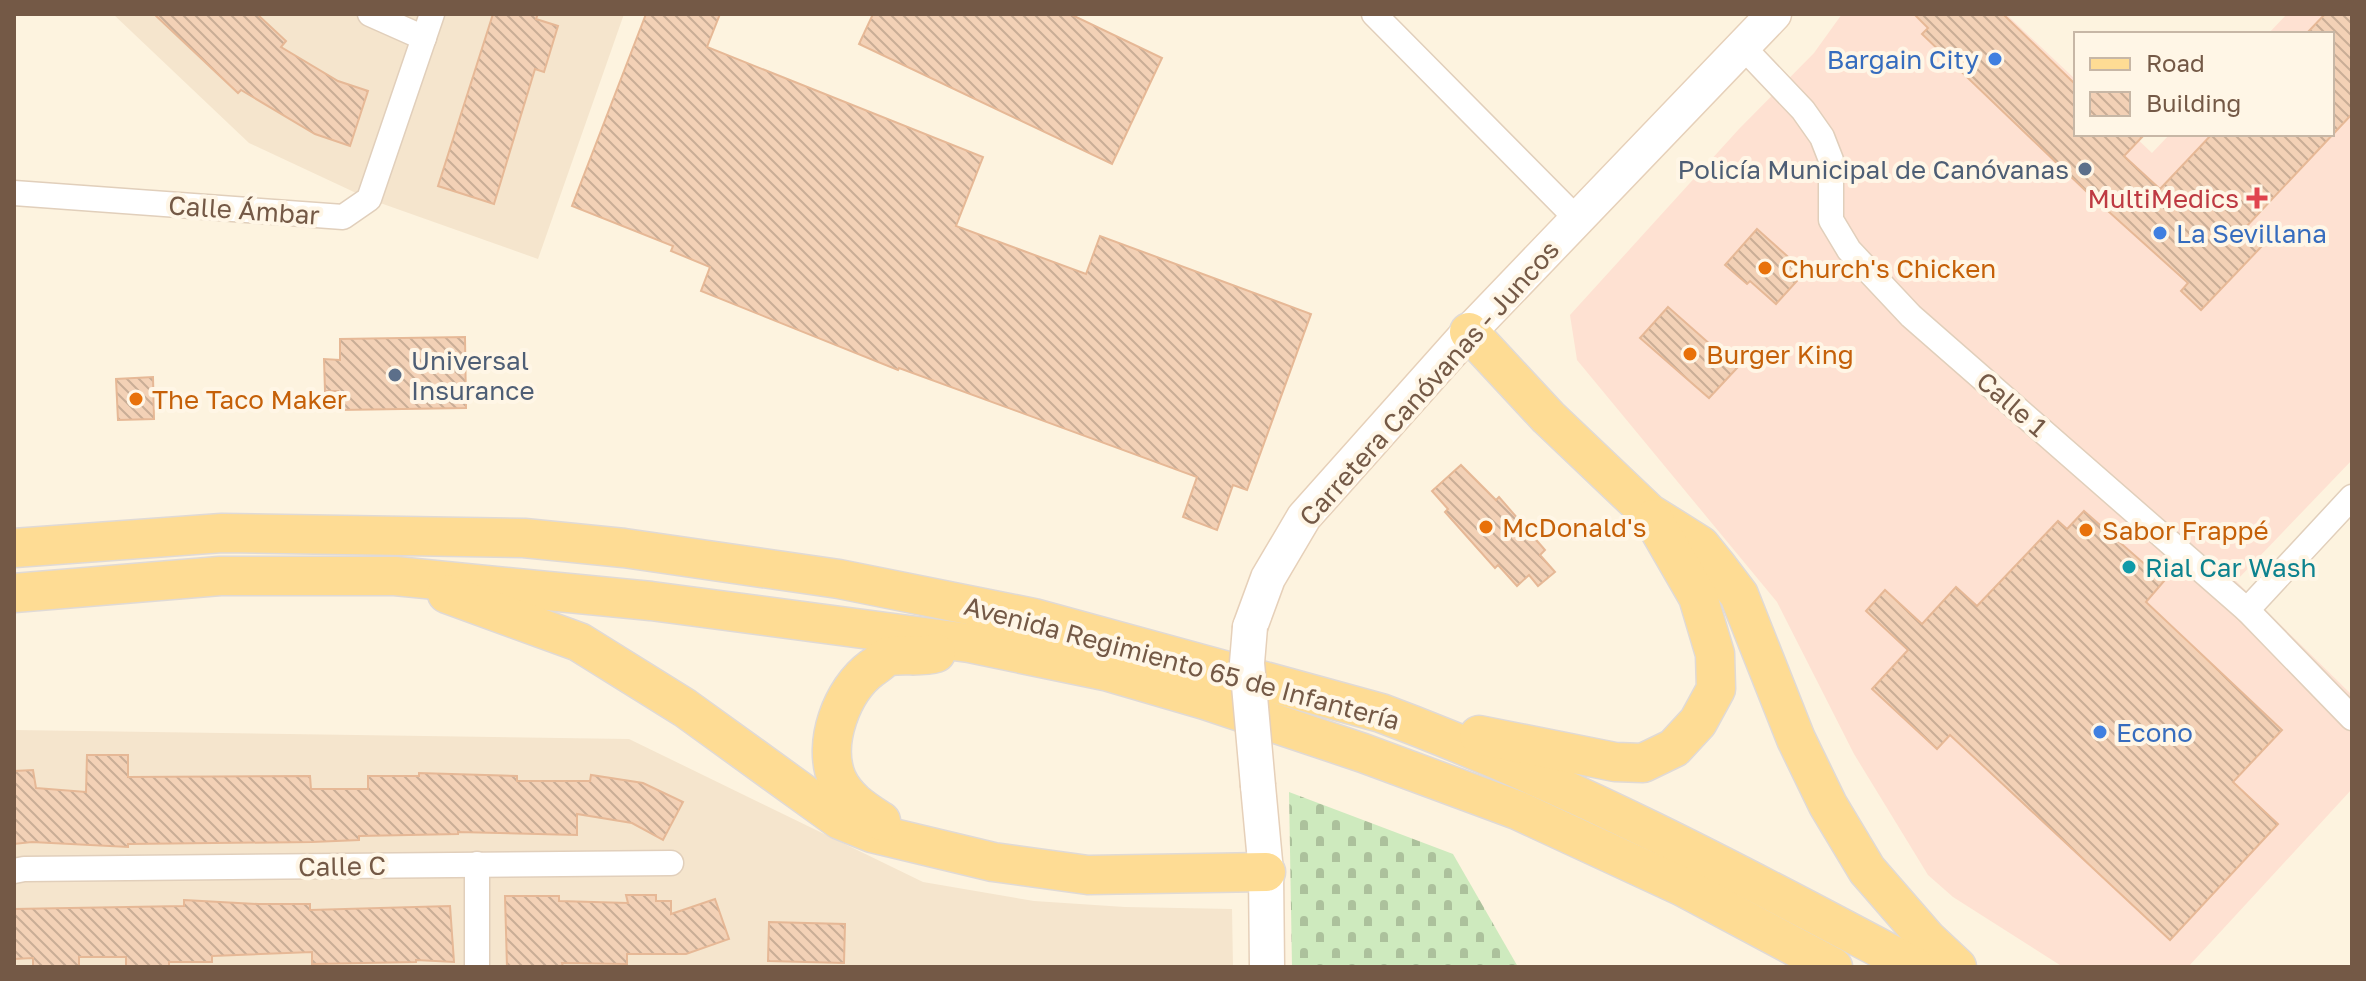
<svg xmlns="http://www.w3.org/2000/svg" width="2366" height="981" font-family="'Golos Text',sans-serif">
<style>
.residential{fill:#f5e5cd}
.commercial{fill:#fee1d2}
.cemetery{fill:url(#cemetery-stones)}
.building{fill:url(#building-back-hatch);stroke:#e6b896;stroke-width:2}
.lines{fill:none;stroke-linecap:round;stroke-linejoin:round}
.minor-casing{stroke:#e1cfbb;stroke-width:27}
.secondary-casing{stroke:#e6d0b9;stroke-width:37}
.primary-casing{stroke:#e0dad6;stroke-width:41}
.minor{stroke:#fff;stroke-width:24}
.secondary{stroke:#fff;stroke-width:34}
.primary{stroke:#fedc94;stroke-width:38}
.secondary-bridge-casing{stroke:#e6d0b9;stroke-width:37;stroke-linecap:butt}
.secondary-bridge{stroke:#fff;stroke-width:34}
.shop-dot{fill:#3f7fe0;stroke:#fff6e6;stroke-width:3}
.service-dot{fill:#5c6f8a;stroke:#fff6e6;stroke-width:3}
.health-dot{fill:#e0444e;stroke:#fff6e6;stroke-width:3}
.food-dot{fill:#e8710a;stroke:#fff6e6;stroke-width:3}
.culture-dot{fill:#0f9aa8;stroke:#fff6e6;stroke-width:3}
.labels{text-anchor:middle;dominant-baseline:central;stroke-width:8;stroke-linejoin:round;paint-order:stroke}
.shop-label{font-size:26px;fill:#366cbe;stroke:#fff6e6;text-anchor:start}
.service-label{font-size:26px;fill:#4e5e75;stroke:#fff6e6;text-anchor:end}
.health-label{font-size:26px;fill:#be3a42;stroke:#fff6e6;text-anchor:end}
.street-label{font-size:26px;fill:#745946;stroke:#fff6e6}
.food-label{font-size:26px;fill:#c56008;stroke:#fff6e6;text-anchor:start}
.culture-label{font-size:26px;fill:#0d838f;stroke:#fff6e6;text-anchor:start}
</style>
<defs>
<pattern id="cemetery-stones" width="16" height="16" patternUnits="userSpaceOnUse" patternTransform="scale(2)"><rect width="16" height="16" fill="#ceeabe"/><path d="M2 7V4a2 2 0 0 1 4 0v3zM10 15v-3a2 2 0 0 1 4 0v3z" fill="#acc19c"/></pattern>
<pattern id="building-back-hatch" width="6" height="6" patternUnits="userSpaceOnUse" patternTransform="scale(2)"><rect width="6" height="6" fill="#f3d1b6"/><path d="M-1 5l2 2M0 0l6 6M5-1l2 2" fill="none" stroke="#c9ad96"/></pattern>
</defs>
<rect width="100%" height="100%" fill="#fdf3df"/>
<g class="residential">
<path d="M 113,14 L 624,14 L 538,259 L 369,199 L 249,143 Z"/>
<path d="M 14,730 L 629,739 L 923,882 L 1034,901 L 1125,907 L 1232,909 L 1233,967 L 14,967 Z"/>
</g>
<path class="commercial" d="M 1842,14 L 2006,14 L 2076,80 L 2076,134 L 2132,134 L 2152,153 L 2170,134 L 2332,134 L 2332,34 L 2268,34 L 2287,14 L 2352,14 L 2352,460 L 2236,581 L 2352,695 L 2352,789 L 2188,967 L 2063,967 L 1953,897 L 1928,875 L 1854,754 L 1777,602 L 1577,360 L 1570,315 L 1739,129 L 1814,53 Z"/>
<path class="cemetery" d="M 1289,792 L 1453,854 L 1518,967 L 1292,967 Z"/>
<g class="building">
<path d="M 154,14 L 257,14 L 286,41 L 281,47 L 338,81 L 368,91 L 350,146 L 315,134 L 241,90 L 238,93 Z"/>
<path d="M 493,14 L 538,14 L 536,19 L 558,26 L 544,72 L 535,69 L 494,204 L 438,186 Z"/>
<path d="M 646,14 L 720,14 L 707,47 L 983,157 L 956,226 L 1086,274 L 1100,236 L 1311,314 L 1247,490 L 1233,485 L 1217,530 L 1183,517 L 1197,477 L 899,368 L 898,370 L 701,291 L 710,267 L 671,251 L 673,246 L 572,206 Z"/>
<path d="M 873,14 L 1070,14 L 1162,58 L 1112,164 L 859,44 Z"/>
<path d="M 1914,14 L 2003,14 L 2076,85 L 2076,134 L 2145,134 L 2124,156 L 2160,189 L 2212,134 L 2332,134 L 2332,34 L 2306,34 L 2325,14 L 2352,14 L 2352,114 L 2244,229 L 2262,246 L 2201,310 L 2181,291 L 2188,283 L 2088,193 L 1922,34 L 1928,28 Z"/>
<path d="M 1757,229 L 1805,272 L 1776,304 L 1750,281 L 1747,284 L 1725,265 Z"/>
<path d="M 1668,307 L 1737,368 L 1709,398 L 1640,338 Z"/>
<path d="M 465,337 L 466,408 L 339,410 L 338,391 L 325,391 L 324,359 L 340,360 L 340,339 Z"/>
<path d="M 153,377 L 154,419 L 118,420 L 116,379 Z"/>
<path d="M 1461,465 L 1496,500 L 1499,497 L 1545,550 L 1540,555 L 1555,572 L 1538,586 L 1529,575 L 1517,586 L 1498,565 L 1495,568 L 1445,512 L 1448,509 L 1432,491 Z"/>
<path d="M 2084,511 L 2164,581 L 2146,602 L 2282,730 L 2233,782 L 2278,824 L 2170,940 L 1950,735 L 1937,749 L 1872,689 L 1908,650 L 1866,611 L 1885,590 L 1922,624 L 1956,587 L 1977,606 L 2058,521 L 2067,529 Z"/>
<path d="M 87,755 L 128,755 L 128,777 L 310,776 L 311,789 L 368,789 L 368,776 L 419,776 L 419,773 L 517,776 L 517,781 L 590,781 L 591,775 L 643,783 L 683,802 L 663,840 L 632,823 L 577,814 L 577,835 L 458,832 L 458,834 L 359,836 L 359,840 L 312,842 L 128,844 L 128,847 L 32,842 L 14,844 L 14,771 L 33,770 L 36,788 L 86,792 Z"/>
<path d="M 626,895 L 656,895 L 656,901 L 671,901 L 671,914 L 715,899 L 729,939 L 686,954 L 627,954 L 627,964 L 562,963 L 563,967 L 507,967 L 505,896 L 559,896 L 559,901 L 628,903 Z"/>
<path d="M 184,900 L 258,904 L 310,904 L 310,910 L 450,906 L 454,962 L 416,960 L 416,962 L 312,964 L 312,952 L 212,956 L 212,962 L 169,962 L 169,967 L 126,967 L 126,957 L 79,957 L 79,967 L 33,967 L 33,958 L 14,959 L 14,909 L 184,906 Z"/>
<path d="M 769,922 L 845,924 L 844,963 L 768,961 Z"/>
</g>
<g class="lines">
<g class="minor-casing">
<g id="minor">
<path d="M 370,14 L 424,38"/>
<path d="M 1374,14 L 1577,219"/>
<path d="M 1743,47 L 1803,110 L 1822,137 L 1831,160 L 1831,220 L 1849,250 L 1911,316 L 2247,610 L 2352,718"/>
<path d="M 14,193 L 343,217 L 369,199 L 432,14"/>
<path d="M 2247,610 L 2352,497"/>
<path d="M 477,864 L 477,967"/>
<path d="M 14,871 L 24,869 L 671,863"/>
</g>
</g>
<g class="secondary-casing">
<g id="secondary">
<path d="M 1250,627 L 1268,578 L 1304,517 L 1469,332 L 1774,14"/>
<path d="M 1258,786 L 1266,872 L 1267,967"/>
</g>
</g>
<g class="primary-casing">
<g id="primary">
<path d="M 1469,332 L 1548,417 L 1649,513 L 1700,545 L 1717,566 L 1739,595 L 1796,739 L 1828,805 L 1867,870 L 1927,939 L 1957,967"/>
<path d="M 14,548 L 222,533 L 524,538 L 624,548 L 839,579 L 1034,618 L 1381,713 C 1566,782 1741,874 1915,967"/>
<path d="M 14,593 L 220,576 L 395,576 L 651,601 L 969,643 L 1109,672 L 1205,700 L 1363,753 L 1517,810 L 1683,887 L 1833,967"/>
<path d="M 447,594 L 579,642 L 685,708 L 840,820 L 872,833 L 993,862 L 1088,875 L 1266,872"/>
<path d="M 1479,735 L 1615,762 L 1643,763 L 1674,748 L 1698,722 L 1716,689 L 1715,654 L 1698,597 L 1653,519"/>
<path d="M 881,821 C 864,810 846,799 837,779 C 822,743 842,690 872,668 C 877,665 883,659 887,657 C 902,653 920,658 936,653"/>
</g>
</g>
<use href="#minor" class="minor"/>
<use href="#secondary" class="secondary"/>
<use href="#primary" class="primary"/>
<g class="secondary-bridge-casing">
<path id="secondary-bridge" d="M 1250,627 L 1247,663 L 1258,786"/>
</g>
<use href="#secondary-bridge" class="secondary-bridge"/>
</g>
<g class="shop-dot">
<circle cx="1995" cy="59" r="8"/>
<circle cx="2160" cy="233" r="8"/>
<circle cx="2100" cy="732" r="8"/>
</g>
<g class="service-dot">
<circle cx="2085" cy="169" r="8"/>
<circle cx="395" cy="375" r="8"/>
</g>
<path class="health-dot" d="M2253 186h8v8h8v8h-8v8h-8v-8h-8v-8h8z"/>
<g class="food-dot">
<circle cx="1765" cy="268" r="8"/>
<circle cx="1690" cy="354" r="8"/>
<circle cx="136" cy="399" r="8"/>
<circle cx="1486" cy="527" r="8"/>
<circle cx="2086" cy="530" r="8"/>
</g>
<circle class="culture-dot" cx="2129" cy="567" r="8"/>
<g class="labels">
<g class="shop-label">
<text x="1979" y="59" text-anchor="end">Bargain City</text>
<text x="2176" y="233">La Sevillana</text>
<text x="2116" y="732">Econo</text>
</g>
<g class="service-label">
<text x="2069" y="169">Policía Municipal de Canóvanas</text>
<text x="411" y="360" text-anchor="start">Universal<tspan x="411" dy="30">Insurance</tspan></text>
</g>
<g class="health-label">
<text x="2239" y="198">MultiMedics</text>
</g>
<g class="street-label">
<text transform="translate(244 210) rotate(4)">Calle Ámbar</text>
<text transform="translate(1429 383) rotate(-48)">Carretera Canóvanas - Juncos</text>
<text transform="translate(2012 404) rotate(41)">Calle 1</text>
<text transform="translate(1182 663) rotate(15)">Avenida Regimiento 65 de Infantería</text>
<text transform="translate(342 866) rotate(-1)">Calle C</text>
</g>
<g class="food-label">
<text x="1781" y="268">Church's Chicken</text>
<text x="1706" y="354">Burger King</text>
<text x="152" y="399">The Taco Maker</text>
<text x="1502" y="527">McDonald's</text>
<text x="2102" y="530">Sabor Frappé</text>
</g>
<g class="culture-label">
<text x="2145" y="567">Rial Car Wash</text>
</g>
</g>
<rect width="2366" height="981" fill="none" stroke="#745946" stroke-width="32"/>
<rect x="2074" y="32" width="260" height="104" fill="#fff6e6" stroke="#c7b7a6" stroke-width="2"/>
<rect x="2090" y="58" width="40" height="12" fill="#fedc94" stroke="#c7b7a6" stroke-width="2"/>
<text x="2146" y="72" font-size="24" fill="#745946">Road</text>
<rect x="2090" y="92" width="40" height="24" fill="url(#building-back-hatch)" stroke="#c7b7a6" stroke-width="2"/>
<text x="2146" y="112" font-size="24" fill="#745946">Building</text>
</svg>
